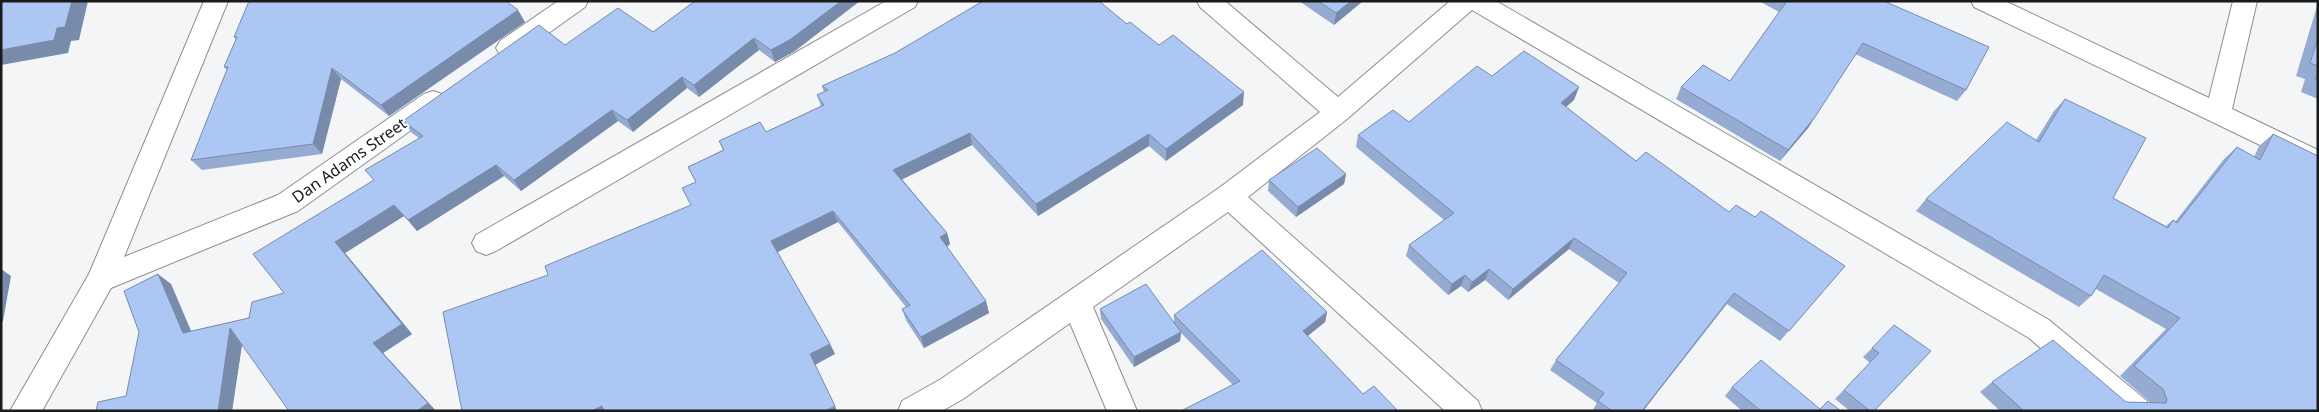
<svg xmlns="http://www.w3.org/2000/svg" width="2319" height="412" font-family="'Noto Sans',sans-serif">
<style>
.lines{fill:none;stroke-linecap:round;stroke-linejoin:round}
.minor-casing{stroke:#8d8e90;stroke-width:2}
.minor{fill:#fff;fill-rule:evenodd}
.wall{fill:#95abd2}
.shaded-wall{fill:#798bab}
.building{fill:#adc7f4;stroke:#798bab}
.labels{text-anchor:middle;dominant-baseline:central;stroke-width:4;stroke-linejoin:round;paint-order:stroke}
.street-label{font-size:16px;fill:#1a1a1b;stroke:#fff}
</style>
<rect width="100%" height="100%" fill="#f4f5f7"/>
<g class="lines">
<g class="minor-casing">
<g id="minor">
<path d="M 204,1 L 228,1 L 124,257 L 278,195 L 424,94 L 433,91 L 442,94 L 446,101 L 442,108 L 298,211 L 111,288 L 42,411 L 10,411 L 89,274 Z"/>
<path d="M 558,1 L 588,1 L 585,7 L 518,55 L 509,57 L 500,55 L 496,48 L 500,41 Z"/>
<path d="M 886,1 L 918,1 L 915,7 L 496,251 L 486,255 L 476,251 L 472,243 L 476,235 Z"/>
<path d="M 1197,1 L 1225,1 L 1338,97 L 1450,1 L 1496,1 L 2049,320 L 2147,401 L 2151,411 L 2113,411 L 2029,338 L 1472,10 L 1347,119 L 1248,197 L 1478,401 L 1482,411 L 1445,411 L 1228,212 L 1093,307 L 1137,411 L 1107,411 L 1070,323 L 963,399 L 942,411 L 898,411 L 902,401 L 941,379 L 1219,188 L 1320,112 L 1200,7 Z"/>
<path d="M 1971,1 L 2005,1 L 2209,98 L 2233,1 L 2257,1 L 2232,109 L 2318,150 L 2318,173 L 1974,7 Z"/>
</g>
</g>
<use href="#minor" class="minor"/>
</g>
<g class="wall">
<path d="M 695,1 L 795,51 L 775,62 L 759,50 L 699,97 L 687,88 L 633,132 L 618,121 L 521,191 L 504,176 L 417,231 L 404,216 L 345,253 L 412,334 L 383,353 L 436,411 L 289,411 L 242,344 L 232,411 L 96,411 L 126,396 L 171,284 L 191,331 L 249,318 L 284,293 L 374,180 L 419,138 L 412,133 L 403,121 L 565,45 L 653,32 Z"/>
<path d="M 1299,1 L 1363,1 L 1334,25 Z"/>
<path d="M 1759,1 L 1884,1 L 1966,90 L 1957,101 L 1855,54 L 1808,128 L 1780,161 L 1676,99 L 1681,87 L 1730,81 L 1779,12 Z"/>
<path d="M 2318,3 L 2318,99 L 2301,92 L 2305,79 L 2296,76 Z"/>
<path d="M 525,22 L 389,116 L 341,79 L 322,154 L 202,170 L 191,160 L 227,70 L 224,67 L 236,39 L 234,37 Z"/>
<path d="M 1127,24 L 1159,45 L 1243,105 L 1166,161 L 1149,146 L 1038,216 L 972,145 L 902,179 L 947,233 L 950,244 L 947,247 L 986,301 L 989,313 L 924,348 L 906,320 L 902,309 L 906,307 L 838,222 L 777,252 L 830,344 L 835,354 L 548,275 L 691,205 L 696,182 L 688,167 L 723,150 L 719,141 L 766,132 L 821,106 L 817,95 L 824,92 L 822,86 Z"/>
<path d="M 1579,87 L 1574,100 L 1565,107 L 1636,161 L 1729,212 L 1755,217 L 1845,266 L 1780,341 L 1727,304 L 1643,411 L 1592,411 L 1597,403 L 1550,370 L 1556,360 L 1619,283 L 1569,249 L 1508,300 L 1485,280 L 1468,292 L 1461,286 L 1448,295 L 1406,256 L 1409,245 L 1444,220 L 1356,147 L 1358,135 L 1409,122 Z"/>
<path d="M 2065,99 L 2113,198 L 2166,226 L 2173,220 L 2175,222 L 2224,159 L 2237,147 L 2254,157 L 2259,146 L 2273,134 L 2318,411 L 2000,411 L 1980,392 L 1992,382 L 2126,402 L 2150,403 L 2148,400 L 2120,376 L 2166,329 L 2096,289 L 2091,296 L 2079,307 L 1916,211 L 1926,199 L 2036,140 L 2054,111 Z"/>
<path d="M 1346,174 L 1344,184 L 1296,217 L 1268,191 L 1269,180 Z"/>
<path d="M 1100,309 L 1174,322 L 1174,315 L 1327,312 L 1325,322 L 1308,336 L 1363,394 L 1398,411 L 1233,385 L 1181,333 L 1180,341 L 1134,367 L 1101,319 Z"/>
<path d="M 1872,348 L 1931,351 L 1874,411 L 1850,411 L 1835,399 L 1870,363 L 1863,357 Z"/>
<path d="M 1732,387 L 1820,409 L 1841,411 L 1742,411 L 1725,396 Z"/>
</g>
<g class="shaded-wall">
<path d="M 72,1 L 88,1 L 79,40 L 71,41 L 68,53 L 1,65 L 1,50 L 57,28 Z"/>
<path d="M 841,1 L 860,1 L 795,51 L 775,62 L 771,50 Z"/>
<path d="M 1351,1 L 1363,1 L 1334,25 L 1336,13 Z"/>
<path d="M 518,10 L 525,22 L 389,116 L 381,105 Z"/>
<path d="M 754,38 L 759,50 L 699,97 L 694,85 Z"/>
<path d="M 332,68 L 341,79 L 322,154 L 313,144 Z"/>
<path d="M 682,77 L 687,88 L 633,132 L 627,120 Z"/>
<path d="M 1579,87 L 1574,100 L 1556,116 L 1561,103 Z"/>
<path d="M 1244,92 L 1243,105 L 1166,161 L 1166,149 Z"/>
<path d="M 612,110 L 618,121 L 521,191 L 514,180 Z"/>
<path d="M 1815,117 L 1808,128 L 1780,161 L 1788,150 Z"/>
<path d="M 970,133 L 972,145 L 897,182 L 893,170 Z"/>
<path d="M 1149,134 L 1149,146 L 1038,216 L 1036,204 Z"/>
<path d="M 496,165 L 504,176 L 417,231 L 408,220 Z"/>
<path d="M 1346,174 L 1344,184 L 1296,217 L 1298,207 Z"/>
<path d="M 394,205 L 404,216 L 345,253 L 412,334 L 383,353 L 436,411 L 417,411 L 373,343 L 335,242 Z"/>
<path d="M 833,211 L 838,222 L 776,253 L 771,241 Z"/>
<path d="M 947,233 L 950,244 L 943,249 L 940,237 Z"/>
<path d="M 1574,238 L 1569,249 L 1508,300 L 1513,289 Z"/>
<path d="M 1,269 L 11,276 L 3,321 L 1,321 Z"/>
<path d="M 1489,269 L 1485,280 L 1468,292 L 1472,282 Z"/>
<path d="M 158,274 L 171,284 L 196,343 L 183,333 Z"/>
<path d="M 1465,275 L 1461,286 L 1448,295 L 1452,284 Z"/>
<path d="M 1734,293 L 1643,411 L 1642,411 Z"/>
<path d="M 986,301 L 989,313 L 924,348 L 921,337 Z"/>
<path d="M 1327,312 L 1325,322 L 1301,341 L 1303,331 Z"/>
<path d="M 230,328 L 243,338 L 232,411 L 218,411 Z"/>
<path d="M 1181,332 L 1180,341 L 1134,367 L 1134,357 Z"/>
<path d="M 830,344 L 835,354 L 815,365 L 810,354 Z"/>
<path d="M 602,406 L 606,411 L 591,411 Z"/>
<path d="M 835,406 L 837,411 L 825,411 Z"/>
</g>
<g class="building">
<path d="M 1,1 L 72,1 L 65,27 L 57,28 L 54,40 L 1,50 Z"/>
<path d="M 249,1 L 506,1 L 518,10 L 381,105 L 332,68 L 313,144 L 191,160 L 228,67 L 224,67 L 237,37 L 234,37 Z"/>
<path d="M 695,1 L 841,1 L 791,39 L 771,50 L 754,38 L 694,85 L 682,77 L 627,120 L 612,110 L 514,180 L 496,165 L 408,220 L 394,205 L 335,242 L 402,324 L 373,343 L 428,403 L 417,411 L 289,411 L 230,328 L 218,411 L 96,411 L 98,402 L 126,396 L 139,332 L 124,291 L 158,274 L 183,333 L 249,318 L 252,302 L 284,293 L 253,254 L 374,180 L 365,170 L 423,136 L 403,121 L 539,25 L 565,45 L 618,8 L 653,32 Z"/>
<path d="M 983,1 L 1099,1 L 1127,24 L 1130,22 L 1159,45 L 1173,35 L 1244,92 L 1166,149 L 1149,134 L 1036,204 L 970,133 L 893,170 L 947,233 L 940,237 L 986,301 L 921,337 L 902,309 L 910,305 L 833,211 L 771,241 L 830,344 L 810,354 L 835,406 L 825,411 L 604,411 L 602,406 L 591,411 L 462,411 L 443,312 L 548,275 L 545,266 L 691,205 L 682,188 L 696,182 L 688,167 L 724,150 L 719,141 L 760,122 L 766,132 L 824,105 L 817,95 L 828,90 L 822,86 L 895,53 Z"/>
<path d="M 1318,1 L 1351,1 L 1336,13 Z"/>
<path d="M 1787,1 L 1884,1 L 1989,47 L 1966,90 L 1863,43 L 1815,117 L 1788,150 L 1681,87 L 1703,65 L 1730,81 Z"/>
<path d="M 2318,38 L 2318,66 L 2310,63 Z"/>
<path d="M 1524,51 L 1579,87 L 1561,103 L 1636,161 L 1646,152 L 1729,212 L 1736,205 L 1755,217 L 1761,211 L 1845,266 L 1789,331 L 1734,293 L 1642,411 L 1612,411 L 1598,401 L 1604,393 L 1556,360 L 1627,273 L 1574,238 L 1513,289 L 1489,269 L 1472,282 L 1465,275 L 1452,284 L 1409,245 L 1454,213 L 1358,135 L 1393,110 L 1409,122 L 1477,66 L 1492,76 Z"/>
<path d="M 2318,71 L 2318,80 L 2315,79 Z"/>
<path d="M 2065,99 L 2146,138 L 2113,198 L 2168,228 L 2173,220 L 2177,223 L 2237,147 L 2260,160 L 2273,134 L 2318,156 L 2318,411 L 2024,411 L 1992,382 L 2053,340 L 2126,402 L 2166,403 L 2167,400 L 2163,389 L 2134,366 L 2180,318 L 2104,275 L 2091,296 L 1926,199 L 2007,122 L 2039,142 Z"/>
<path d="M 1317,148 L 1346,174 L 1298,207 L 1269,180 Z"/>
<path d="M 1262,250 L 1327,312 L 1303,331 L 1363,394 L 1374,386 L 1398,411 L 1181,411 L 1240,381 L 1174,315 Z"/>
<path d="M 1146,284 L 1181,332 L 1134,357 L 1100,309 Z"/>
<path d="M 1894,325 L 1931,351 L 1874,411 L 1870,411 L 1844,390 L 1879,353 L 1872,348 Z"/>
<path d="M 1761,360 L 1820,409 L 1828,401 L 1841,411 L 1761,411 L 1732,387 Z"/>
</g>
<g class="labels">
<g class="street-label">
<text transform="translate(349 160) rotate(-35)">Dan Adams Street</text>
</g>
</g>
<rect width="2319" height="412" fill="none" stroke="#1a1a1b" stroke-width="5"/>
</svg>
